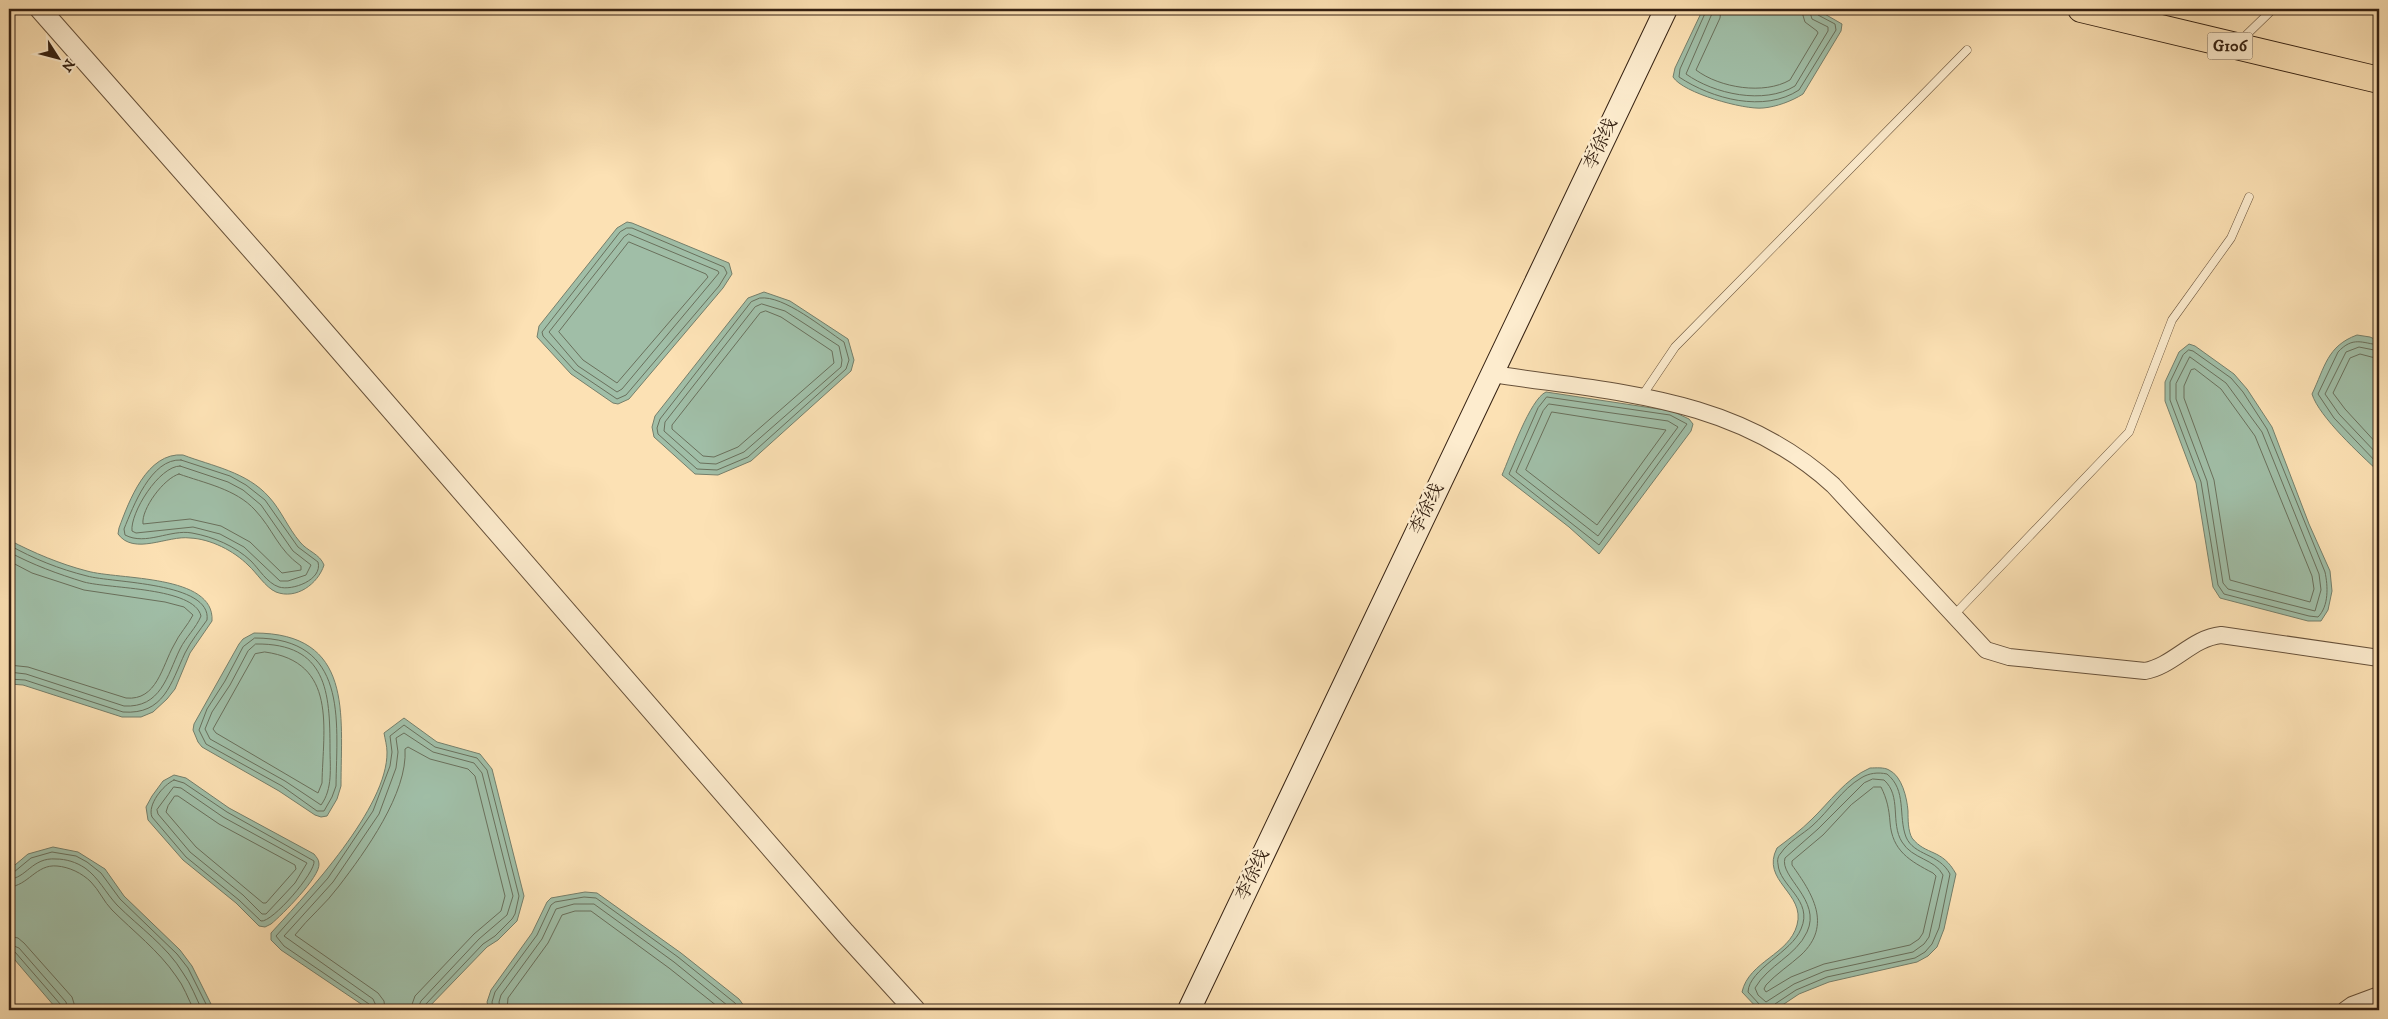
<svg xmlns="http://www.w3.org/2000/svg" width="2388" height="1019" font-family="'IM FELL DW Pica','Noto Serif SC',serif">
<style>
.water{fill:#a0bea7;stroke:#757f6b}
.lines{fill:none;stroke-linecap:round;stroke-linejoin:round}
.shore{stroke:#6a705c;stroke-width:1}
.service-casing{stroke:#67513a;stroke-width:9}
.minor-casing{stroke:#67513a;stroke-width:18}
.tertiary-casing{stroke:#67513a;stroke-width:22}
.secondary-casing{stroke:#352112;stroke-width:24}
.trunk-casing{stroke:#352112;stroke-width:28}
.service{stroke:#fdecce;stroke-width:8}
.minor{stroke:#fdecce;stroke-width:16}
.tertiary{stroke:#fdecce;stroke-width:20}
.secondary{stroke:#fdecce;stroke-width:22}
.trunk{stroke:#fce1b4;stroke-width:26}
.labels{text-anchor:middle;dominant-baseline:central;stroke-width:5;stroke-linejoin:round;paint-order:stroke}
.shield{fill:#fdecce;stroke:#715e4a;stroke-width:1}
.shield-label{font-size:16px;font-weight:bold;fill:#352112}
.street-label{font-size:18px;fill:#352112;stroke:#fdecce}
</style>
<rect width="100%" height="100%" fill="#fce1b4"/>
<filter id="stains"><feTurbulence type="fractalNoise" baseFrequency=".004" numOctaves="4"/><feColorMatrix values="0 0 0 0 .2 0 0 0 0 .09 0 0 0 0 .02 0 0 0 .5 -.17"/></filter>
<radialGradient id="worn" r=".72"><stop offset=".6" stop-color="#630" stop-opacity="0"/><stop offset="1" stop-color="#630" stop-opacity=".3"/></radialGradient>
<g class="water">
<path d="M 1703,9 L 1816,9 L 1842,24 L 1841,31 L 1803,94 C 1792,101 1776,107 1763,108 C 1744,110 1683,93 1673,77 L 1675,68 Z"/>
<path d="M 627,222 L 632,223 L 729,263 L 732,274 L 723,288 L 629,399 L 618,404 L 613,403 L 571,374 L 537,337 L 539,326 L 617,228 Z"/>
<path d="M 764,292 L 790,301 L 848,339 L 854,360 L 851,371 L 751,461 L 718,475 L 695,474 L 654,437 L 652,427 L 655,416 L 748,298 Z"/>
<path d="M 2357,335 L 2370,337 L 2379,341 L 2379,472 C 2361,455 2319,417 2312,394 C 2325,367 2327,346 2357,335 Z"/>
<path d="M 2189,344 L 2195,346 L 2234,374 L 2247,389 L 2272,427 L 2309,524 L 2330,571 L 2332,591 L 2328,610 L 2321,621 L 2308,621 L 2220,598 L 2213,587 L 2196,483 L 2165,401 L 2165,382 L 2179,352 Z"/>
<path d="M 1546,392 L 1672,411 L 1689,419 L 1693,424 L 1691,431 L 1599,554 L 1569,527 L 1502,475 C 1510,457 1530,399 1546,392 Z"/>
<path d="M 183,455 C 212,466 247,472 269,497 C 281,510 288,528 300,542 C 307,551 320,554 324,565 C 318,584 296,600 276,592 C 265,587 257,573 248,565 C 234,551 211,539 190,538 C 168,535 134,556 118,534 L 119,528 C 129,501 147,452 183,455 Z"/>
<path d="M 9,540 C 34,553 60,564 87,571 C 119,580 215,574 212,621 L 190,653 L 175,689 L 167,699 L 153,712 L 141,717 L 122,717 L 23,685 L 9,684 Z"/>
<path d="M 254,633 C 354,633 341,714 341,786 L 337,799 L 327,816 L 321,817 L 315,815 L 279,791 L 202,747 L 198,742 L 193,730 L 194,724 L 239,644 L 243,639 Z"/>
<path d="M 404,718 L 437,742 L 480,754 L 492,769 L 524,896 L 517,921 L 498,940 L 487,947 L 426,1010 L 370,1010 L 281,950 L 271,940 L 271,933 C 307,894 388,807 387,752 C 387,746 385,739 384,733 Z"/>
<path d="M 1870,768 C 1876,768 1884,767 1889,770 C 1902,776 1907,798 1908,811 C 1908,819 1908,831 1912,838 C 1926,856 1942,848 1956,874 L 1944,929 L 1937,947 L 1928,956 L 1917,962 L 1829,982 L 1799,994 L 1775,1010 L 1759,1010 L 1742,992 C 1749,961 1789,955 1797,925 C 1806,893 1760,881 1777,848 C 1789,839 1801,830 1811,820 C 1830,802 1845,779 1870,768 Z"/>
<path d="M 174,775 L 186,778 L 229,808 L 314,854 C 316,857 319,859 319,864 C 320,877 282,915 271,924 L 265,927 L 259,926 L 236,903 L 183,860 L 148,820 L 146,807 L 152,796 L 163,781 Z"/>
<path d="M 53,847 L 78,852 L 105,869 L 124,896 L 180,950 L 192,966 L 214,1010 L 60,1010 L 55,1007 L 9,953 L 9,870 L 28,854 Z"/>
<path d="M 585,892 L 597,893 L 681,953 L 739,999 L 747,1010 L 489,1010 L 487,1002 L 491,990 L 532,933 L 547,902 L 551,898 Z"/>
</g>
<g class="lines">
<g class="shore">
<path d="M 1707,9 L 1680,69 L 1679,77 C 1712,99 1764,113 1799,90 L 1836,30 L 1835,24 L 1818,15 L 1815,9"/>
<path d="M 1714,9 L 1686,74 C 1714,94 1764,105 1795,86 L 1828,31 L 1828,27 L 1812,19 L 1809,9"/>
<path d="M 1721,9 L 1720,18 L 1696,70 C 1720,88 1764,95 1790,80 L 1818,33 L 1817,31 L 1805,22 L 1801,9"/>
<path d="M 627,228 L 632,228 L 724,267 L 727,273 L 719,286 L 626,395 L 617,399 L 574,370 L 543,336 L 542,332 L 620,232 Z"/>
<path d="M 629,234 L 718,271 L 719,273 L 622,389 L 617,392 L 578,366 L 549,332 L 624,237 Z"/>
<path d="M 629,242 L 706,274 L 708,277 L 617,383 L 583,360 L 559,332 Z"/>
<path d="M 760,298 C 784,295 824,329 844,342 L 849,360 L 846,369 L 748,457 L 717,470 L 697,469 L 658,434 L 657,428 L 660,419 L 751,302 Z"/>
<path d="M 762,304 L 785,311 L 839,346 L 842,360 L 841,367 L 744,452 L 716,464 L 700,463 L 664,431 L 665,422 L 755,307 Z"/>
<path d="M 766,311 L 781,317 L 832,351 L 834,363 L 738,447 L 714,457 L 703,456 L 672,429 L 672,425 L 760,313 Z"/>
<path d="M 2379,345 C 2362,343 2353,336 2338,352 L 2318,394 L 2334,418 L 2379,465"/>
<path d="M 2189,350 L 2193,351 L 2231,378 L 2243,392 L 2267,429 L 2325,572 C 2328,586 2329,606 2318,617 L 2309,616 L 2224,594 L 2218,585 L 2201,482 L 2170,400 L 2170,382 L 2183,355 Z"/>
<path d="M 2379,351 L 2359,347 L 2346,352 L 2325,394 L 2339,414 L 2379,456"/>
<path d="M 2190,357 L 2226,383 L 2262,432 L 2319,574 L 2321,590 L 2315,611 L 2228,589 L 2223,583 L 2207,481 L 2176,399 L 2176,384 Z"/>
<path d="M 2379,359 L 2360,354 L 2350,358 L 2333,393 L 2345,409 L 2379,446"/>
<path d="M 2195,369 L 2221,389 L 2255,436 L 2312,576 L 2314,589 L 2310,602 L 2230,580 L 2214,480 L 2184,398 L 2184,386 L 2191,370 Z"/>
<path d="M 1547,397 L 1670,415 L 1687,424 L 1599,545 L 1509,474 L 1538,408 Z"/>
<path d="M 1549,404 L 1668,421 L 1678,427 L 1598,536 L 1516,472 L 1543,411 Z"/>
<path d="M 1552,412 L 1666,430 L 1597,525 L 1526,470 Z"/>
<path d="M 181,460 L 230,476 L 246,485 L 265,500 L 298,547 L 318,562 C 323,580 292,591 279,587 C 267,583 259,569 251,561 C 235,546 214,537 192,533 C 170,529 146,546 125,535 L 124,529 C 133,507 151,458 181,460 Z"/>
<path d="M 180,466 L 228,482 L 243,490 L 261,505 L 293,551 L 311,565 L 306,575 L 288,581 L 280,581 L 244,547 L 220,534 L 193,527 L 136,533 L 132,531 C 130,513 159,466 180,466 Z"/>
<path d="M 179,474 C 204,483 236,489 255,510 C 273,529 278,550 301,566 L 301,570 L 282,573 L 250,542 L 221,526 L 190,519 L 143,524 C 141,509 164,478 179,474 Z"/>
<path d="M 9,545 C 34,559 59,569 87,576 C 112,583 212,582 207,620 C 200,630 191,641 185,653 C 171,683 164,715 123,712 L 25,680 L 9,679"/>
<path d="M 9,552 C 33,565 58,574 84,582 C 110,589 194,587 201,616 C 196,628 186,637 180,649 C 167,676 161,708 124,706 L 26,674 L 9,672"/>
<path d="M 9,561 L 32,573 L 84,590 L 165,602 L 184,607 L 193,615 C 188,625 179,634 174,645 C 162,666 157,701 126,698 L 28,667 L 9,665"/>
<path d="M 255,638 C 348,638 337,719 336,786 L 332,797 L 324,811 L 317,811 L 282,786 L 206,744 L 199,730 L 207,709 L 225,681 L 243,647 Z"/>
<path d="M 256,644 C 327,643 330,692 330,749 C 330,767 333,789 321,805 L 285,781 L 210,739 L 205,729 L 212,712 L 230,685 L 248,651 Z"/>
<path d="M 265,652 C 338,662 323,728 322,783 L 318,793 L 216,733 L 213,729 L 255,654 Z"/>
<path d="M 1873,779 L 1884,780 C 1902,796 1890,823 1902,842 C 1912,859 1935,859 1943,875 L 1929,937 L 1924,944 L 1913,952 L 1825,971 L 1794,984 L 1766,1002 L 1758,995 L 1755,988 C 1768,965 1796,956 1807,932 C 1822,900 1779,877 1785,858 L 1818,829 L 1864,783 Z"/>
<path d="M 174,780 L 184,783 L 227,812 L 314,861 C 316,872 272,923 261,921 L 239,900 L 186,857 L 152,817 C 147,805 163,785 174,780 Z"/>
<path d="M 174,787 L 181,788 L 223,817 L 307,863 L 295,883 L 266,914 L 262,914 L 243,895 L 190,852 L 158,814 L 157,810 Z"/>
<path d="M 1874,787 L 1881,787 C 1887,799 1889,809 1890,822 C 1892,851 1910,861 1933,873 L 1936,876 L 1923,933 L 1919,939 L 1910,945 L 1824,964 L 1791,977 L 1766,992 L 1764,989 L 1766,985 C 1776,974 1790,965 1801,955 C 1833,925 1812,893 1792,865 L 1792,861 L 1823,835 L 1851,805 Z"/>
<path d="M 175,796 L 178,796 L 219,824 L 295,865 L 296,869 L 266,903 L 263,903 L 196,847 L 166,812 L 168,806 Z"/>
<path d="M 9,873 L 14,872 L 31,858 L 52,852 L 76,856 L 87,862 L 101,873 L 120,899 L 177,954 L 188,968 L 209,1010"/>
<path d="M 9,879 C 26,879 32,857 56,859 C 66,859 76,862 85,868 C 99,878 105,892 117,905 C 139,927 167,946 183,973 C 191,984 196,998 202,1010"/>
<path d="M 9,887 C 28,886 36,864 57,866 C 69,867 82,873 91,882 C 99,890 104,902 112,910 C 133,931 159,951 176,976 C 184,986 188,999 194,1010"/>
<path d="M 9,936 L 18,938 L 24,943 L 72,997 L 76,1010"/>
<path d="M 9,944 L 19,948 L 66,1002 L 68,1010"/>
<path d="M 9,950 L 15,952 L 61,1005 L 62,1010"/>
<path d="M 372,1010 L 369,1004 L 284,946 L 276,936 L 328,878 L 373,811 L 390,766 L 392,752 L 390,736 L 404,725 L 435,747 L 477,758 L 487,770 L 519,896 L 515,914 L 512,919 L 495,936 L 483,944 L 425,1005 L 424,1010"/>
<path d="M 378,1010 L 373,999 L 284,936 L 333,882 L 379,814 L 396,768 L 398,752 L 396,738 L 404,733 L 433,752 L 474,763 L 482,773 L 513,896 L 507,915 L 479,939 L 421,1001 L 417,1010"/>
<path d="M 385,1010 L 384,1001 L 378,993 L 295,935 C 308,918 326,904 339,886 C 365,852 408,793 405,749 L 408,747 L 430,759 L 468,769 L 475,776 L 505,896 L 501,911 L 474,934 L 415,996 L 410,1010"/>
<path d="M 493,1010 L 492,1002 L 495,992 L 537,935 L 551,905 L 555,902 L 584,897 L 596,898 L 678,957 L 735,1003 L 741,1010"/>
<path d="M 500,1010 L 499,1002 L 501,995 L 542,939 L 556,909 L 574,904 L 594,904 L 674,962 L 733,1010"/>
<path d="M 507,1010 L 508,998 L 548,943 L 562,915 L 575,911 L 591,911 L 669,968 L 722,1010"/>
<path d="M 1761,1010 L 1760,1005 L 1748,992 C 1749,969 1792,952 1801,929 C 1814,900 1779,886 1778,864 C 1777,860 1778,856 1781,853 C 1788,842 1803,834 1812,826 C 1829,811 1842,789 1861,778 C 1869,773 1878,772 1887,774 C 1907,790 1898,816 1906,837 C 1914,856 1939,853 1950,874 L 1939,928 L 1932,944 L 1925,952 L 1915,958 L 1827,977 L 1796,990 L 1775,1004 L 1773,1010"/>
</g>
<g class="service-casing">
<g id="service">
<path d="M 2239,42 L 2273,9"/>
<path d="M 1642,396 L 1675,347 L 1967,50"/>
<path d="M 1954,615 L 2129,432 L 2172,320 L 2231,238 L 2249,197"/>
</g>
</g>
<g class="minor-casing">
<g id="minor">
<path d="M 1492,374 C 1616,393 1735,396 1833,485 L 1986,650 L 2009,657 L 2145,671 C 2173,666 2192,638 2221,635 L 2379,658"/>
<path d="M 2345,1010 L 2352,1005 L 2379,995"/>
</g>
</g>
<g class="tertiary-casing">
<path id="tertiary" d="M 40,9 L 285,287 L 845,933 L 915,1010"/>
</g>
<g class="secondary-casing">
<path id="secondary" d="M 1189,1010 L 1666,9"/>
</g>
<g class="trunk-casing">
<path id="trunk" d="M 2081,9 L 2379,80"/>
</g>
<use href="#service" class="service"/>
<use href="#minor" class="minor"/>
<use href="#tertiary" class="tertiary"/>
<use href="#secondary" class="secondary"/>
<use href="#trunk" class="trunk"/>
</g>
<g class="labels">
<rect class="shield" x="2207.5" y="32.5" width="45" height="27" rx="4"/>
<g class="shield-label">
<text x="2230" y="46">G106</text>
</g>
<g class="street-label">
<text transform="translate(1601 144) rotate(-65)">李徐线</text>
<text transform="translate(1427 509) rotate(-64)">李徐线</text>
<text transform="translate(1253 875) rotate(-65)">李徐线</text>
</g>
</g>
<rect width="2388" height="1019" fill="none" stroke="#fce1b4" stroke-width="30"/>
<rect x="10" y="10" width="2368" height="999" fill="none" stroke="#352112" stroke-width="2.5"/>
<rect x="15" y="15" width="2358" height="989" fill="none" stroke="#352112"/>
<g transform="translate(58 58) rotate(126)" stroke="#fdecce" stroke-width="4" paint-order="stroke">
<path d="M0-4L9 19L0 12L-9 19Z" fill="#352112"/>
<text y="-8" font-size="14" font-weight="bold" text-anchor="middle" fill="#352112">N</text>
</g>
<rect width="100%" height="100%" filter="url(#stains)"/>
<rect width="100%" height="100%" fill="url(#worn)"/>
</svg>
